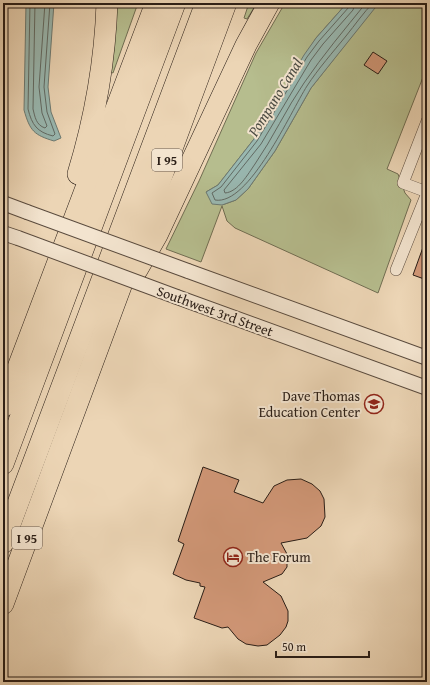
<svg xmlns="http://www.w3.org/2000/svg" width="430" height="685" font-family="'Gentium Book Plus',serif">
<style>
.green{fill:#b6bd8e;stroke:#706d52}
.water{fill:#99b8b1;stroke:#6c7a73}
.lines{fill:none;stroke-linecap:round;stroke-linejoin:round}
.shore{stroke:#616a64;stroke-width:1}
.building{fill:#d29878;stroke:#291d16}
.minor-casing{stroke:#5a4b3e;stroke-width:12}
.tertiary-casing{stroke:#5a4b3e;stroke-width:16}
.motorway-casing{stroke:#291d16;stroke-width:22}
.minor{stroke:#f3e4cf;stroke-width:11}
.tertiary{stroke:#f3e4cf;stroke-width:14}
.motorway{stroke:#ecd5b5;stroke-width:21}
.tertiary-bridge-casing{stroke:#5a4b3e;stroke-width:16;stroke-linecap:butt}
.tertiary-bridge{stroke:#f3e4cf;stroke-width:14}
.labels{text-anchor:middle;dominant-baseline:central;stroke-width:4;stroke-linejoin:round;paint-order:stroke}
.shield{fill:#f3e4cf;stroke:#66594e;stroke-width:1}
.shield-label{font-size:13px;font-weight:bold;fill:#291d16}
.street-label{font-size:14px;fill:#291d16;stroke:#f3e4cf}
.poi-label{font-size:14px;fill:#291d16;stroke:#f3e4cf;text-anchor:end}
.water-label{font-size:15px;font-style:italic;fill:#4b4c44;stroke:#f3e4cf}
</style>
<rect width="100%" height="100%" fill="#ecd5b5"/>
<filter id="stains"><feTurbulence type="fractalNoise" baseFrequency=".005" numOctaves="4"/><feColorMatrix values="0 0 0 0 .2 0 0 0 0 .09 0 0 0 0 .02 0 0 0 .5 -.17"/></filter>
<radialGradient id="worn" r=".72"><stop offset=".6" stop-color="#630" stop-opacity="0"/><stop offset="1" stop-color="#630" stop-opacity=".3"/></radialGradient>
<g class="green">
<path d="M 115,3 L 138,3 L 113,73 L 110,72 Z"/>
<path d="M 249,3 L 257,3 L 247,19 L 244,18 Z"/>
<path d="M 285,3 L 347,3 L 316,38 L 254,139 L 218,185 L 206,192 L 222,205 L 236,200 L 248,189 L 275,151 L 311,88 L 375,7 L 379,3 L 427,3 L 427,67 L 387,169 L 398,174 L 405,193 L 411,200 L 378,293 L 235,228 L 227,221 L 222,206 L 201,262 L 166,249 L 199,181 L 256,53 Z"/>
</g>
<g class="water">
<path d="M 26,3 L 54,3 L 48,87 L 51,112 L 61,138 L 54,141 C 34,135 30,131 24,110 Z"/>
<path d="M 347,3 L 379,3 L 311,88 L 275,151 L 248,189 L 236,200 L 222,205 L 212,204 L 206,192 L 218,185 L 254,139 L 304,55 L 316,38 Z"/>
</g>
<g class="lines">
<g class="shore">
<path d="M 30,3 L 28,109 C 32,125 37,132 53,136 L 55,134 L 47,112 L 44,87 L 50,3"/>
<path d="M 35,3 L 33,109 C 35,117 36,125 45,128 L 47,126 L 42,113 L 39,87 L 45,3"/>
<path d="M 350,3 L 349,7 L 319,41 L 307,57 L 257,141 L 221,187 L 212,193 L 215,200 C 249,206 291,111 307,86 C 318,69 333,52 346,36 C 355,25 363,13 373,3"/>
<path d="M 355,3 L 353,10 L 323,44 L 311,60 L 261,144 L 224,190 L 225,193 C 238,192 248,174 255,164 C 273,138 286,109 304,83 C 323,55 345,29 366,3"/>
</g>
</g>
<g class="building">
<path d="M 373,52 L 387,61 L 378,74 L 364,65 Z"/>
<path d="M 426,239 L 427,239 L 427,280 L 413,275 Z"/>
<path d="M 203,467 L 239,480 L 234,492 L 263,503 L 274,486 L 287,480 L 301,479 L 312,484 L 320,491 L 324,499 L 325,517 L 321,526 L 307,538 L 281,543 L 287,554 L 287,567 L 282,574 L 263,582 L 281,596 L 288,611 L 288,621 L 286,627 L 280,635 L 267,645 L 258,646 L 246,644 L 238,639 L 228,627 L 222,628 L 194,618 L 205,587 L 200,586 L 200,583 L 186,580 L 173,574 L 184,544 L 178,541 Z"/>
</g>
<g class="lines">
<g class="minor-casing">
<g id="minor">
<path d="M 427,121 L 403,183 L 427,192"/>
<path d="M 396,270 L 427,193"/>
</g>
</g>
<g class="tertiary-casing">
<g id="tertiary">
<path d="M 3,203 L 27,212"/>
<path d="M 3,233 L 18,238"/>
<path d="M 188,271 L 427,358"/>
<path d="M 177,297 L 427,388"/>
</g>
</g>
<g class="motorway-casing">
<g id="motorway">
<path d="M 78,174 C 95,118 105,62 107,3"/>
<path d="M 137,270 L 157,235 L 246,45 L 269,3"/>
<path d="M 3,407 L 156,3"/>
<path d="M 3,464 L 175,3"/>
<path d="M 3,543 L 206,3"/>
<path d="M 3,604 L 226,3"/>
</g>
</g>
<use href="#minor" class="minor"/>
<use href="#tertiary" class="tertiary"/>
<use href="#motorway" class="motorway"/>
<g class="tertiary-bridge-casing">
<g id="tertiary-bridge">
<path d="M 27,212 L 188,271"/>
<path d="M 18,238 L 177,297"/>
</g>
</g>
<use href="#tertiary-bridge" class="tertiary-bridge"/>
</g>
<defs>
<g id="school-ring" transform="scale(1)"><circle r="9.5" fill="#f3e4cf" stroke="#8f2418" stroke-width="1.5"/><path d="M0-5L7-2L0 1L-7-2ZM-4 1L0 2.5L4 1V4Q0 6-4 4Z" fill="#8f2418"/></g>
<g id="hotel-ring" transform="scale(1)"><circle r="9.5" fill="#f3e4cf" stroke="#8f2418" stroke-width="1.5"/><path d="M-6-4.5h1.5V1H6V5H4.5V3h-9V5H-6ZM-4 0a1.8 1.8 0 1 1 3.6 0ZM.5 0V-2.5h3Q6-2.5 6 0Z" fill="#8f2418"/></g>
</defs>
<g fill-rule="evenodd">
<use href="#school-ring" x="374" y="404"/>
<use href="#hotel-ring" x="233" y="557"/>
</g>
<g class="labels">
<g class="shield">
<rect x="152" y="149" width="30" height="22" rx="3"/>
<rect x="12" y="527" width="30" height="22" rx="3"/>
</g>
<g class="shield-label">
<text x="167" y="160">I 95</text>
<text x="27" y="538">I 95</text>
</g>
<g class="street-label">
<text transform="translate(215 311) rotate(20)">Southwest 3rd Street</text>
</g>
<g class="poi-label">
<text x="360" y="396">Dave Thomas<tspan x="360" dy="16">Education Center</tspan></text>
<text x="247" y="557" text-anchor="start">The Forum</text>
</g>
<g class="water-label">
<text transform="translate(275 97) rotate(-58)">Pompano Canal</text>
</g>
</g>
<rect width="430" height="685" fill="none" stroke="#ecd5b5" stroke-width="16"/>
<rect x="4" y="4" width="422" height="677" fill="none" stroke="#291d16" stroke-width="2"/>
<rect x="8" y="8" width="414" height="669" fill="none" stroke="#291d16"/>
<path d="M276 651v6h93v-6" fill="none" stroke="#291d16" stroke-width="2"/>
<text x="282" y="651" font-size="12" fill="#291d16" stroke="#f3e4cf" stroke-width="3" paint-order="stroke">50 m</text>
<rect width="100%" height="100%" filter="url(#stains)"/>
<rect width="100%" height="100%" fill="url(#worn)"/>
</svg>
